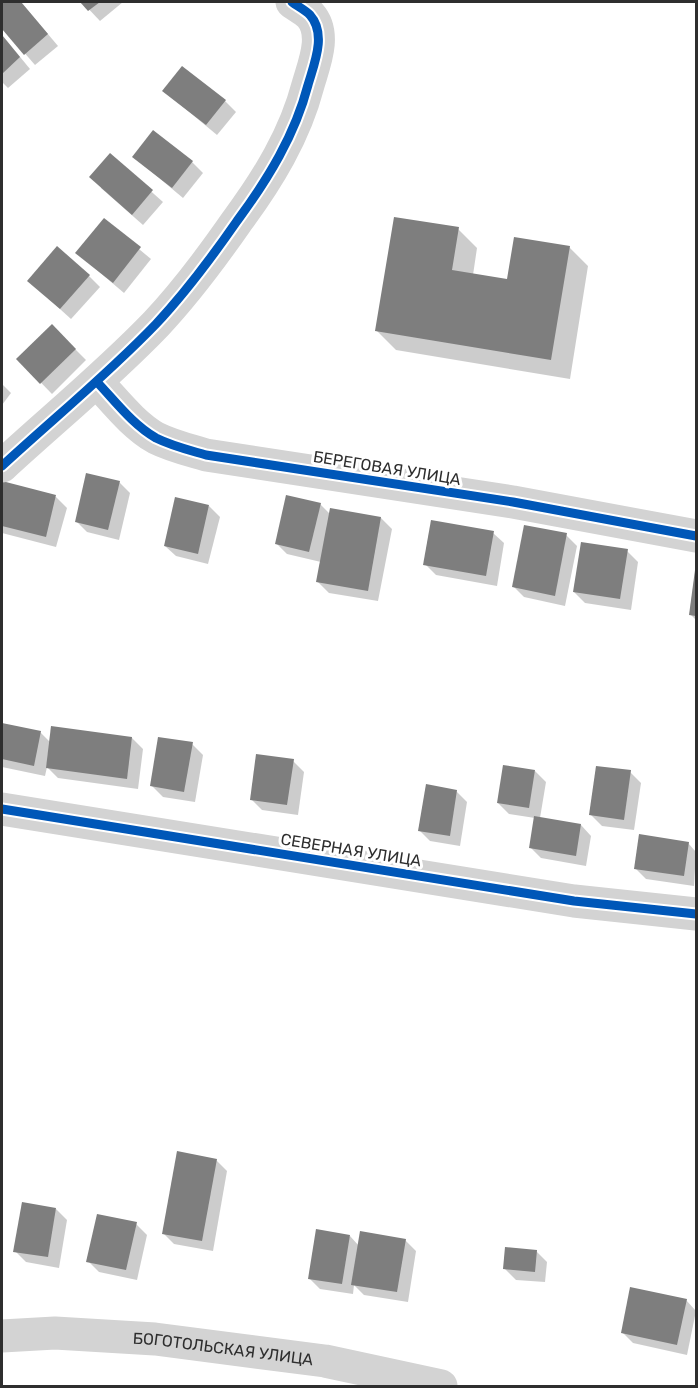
<svg xmlns="http://www.w3.org/2000/svg" width="698" height="1388" font-family="Rubik,sans-serif">
<style>
.shadow{fill:#0003}
.building{fill:#7e7e7e}
.lines{fill:none;stroke-linecap:round;stroke-linejoin:round}
.minor{stroke:#d3d3d3;stroke-width:33}
.cycleway-casing{stroke:#fff;stroke-width:13}
.cycleway{stroke:#0057b8;stroke-width:9}
.labels{text-anchor:middle;dominant-baseline:central;stroke-width:6;stroke-linejoin:round;paint-order:stroke}
.street-label{font-size:16px;fill:#2e2e2e;stroke:#fff}
</style>
<rect width="100%" height="100%" fill="#fff"/>
<g class="shadow">
<path d="M 2,2 L 21,2 L 58,46 L 35,65 L 2,27 Z"/>
<path d="M 82,2 L 123,2 L 100,21 Z"/>
<path d="M 2,35 L 30,69 L 8,88 L 2,82 Z"/>
<path d="M 164,91 L 225,101 L 236,112 L 217,135 Z"/>
<path d="M 110,155 L 163,202 L 143,225 L 101,188 Z"/>
<path d="M 134,157 L 192,162 L 203,173 L 183,198 Z"/>
<path d="M 104,220 L 151,259 L 124,293 L 77,253 Z"/>
<path d="M 458,229 L 477,248 L 473,275 L 508,280 L 569,247 L 588,266 L 570,379 L 396,350 L 377,331 Z"/>
<path d="M 89,276 L 100,287 L 71,319 L 40,291 Z"/>
<path d="M 52,326 L 86,360 L 52,394 L 18,359 Z"/>
<path d="M 2,384 L 11,393 L 2,405 Z"/>
<path d="M 119,482 L 130,493 L 119,540 L 87,532 L 76,521 Z"/>
<path d="M 2,483 L 56,497 L 67,508 L 56,547 L 2,533 Z"/>
<path d="M 320,504 L 330,514 L 381,518 L 392,529 L 378,601 L 329,593 L 318,582 L 321,562 L 287,554 L 276,543 Z"/>
<path d="M 209,506 L 220,517 L 208,564 L 176,556 L 165,546 Z"/>
<path d="M 493,533 L 504,543 L 497,586 L 436,575 L 425,564 Z"/>
<path d="M 566,535 L 577,546 L 565,606 L 524,597 L 513,586 Z"/>
<path d="M 627,551 L 638,562 L 631,610 L 585,603 L 574,592 Z"/>
<path d="M 696,572 L 696,620 L 690,614 Z"/>
<path d="M 2,724 L 41,733 L 50,742 L 132,738 L 143,749 L 138,789 L 58,778 L 47,767 L 45,776 L 2,767 Z"/>
<path d="M 192,744 L 203,755 L 195,802 L 163,797 L 152,786 Z"/>
<path d="M 293,761 L 304,772 L 298,815 L 262,810 L 251,799 Z"/>
<path d="M 535,771 L 546,782 L 540,818 L 581,825 L 591,836 L 586,866 L 541,858 L 530,847 L 535,818 L 509,814 L 498,803 Z"/>
<path d="M 630,772 L 641,783 L 634,830 L 602,826 L 591,815 Z"/>
<path d="M 456,791 L 467,802 L 460,846 L 430,841 L 419,830 Z"/>
<path d="M 688,843 L 696,852 L 694,886 L 646,879 L 635,868 Z"/>
<path d="M 216,1160 L 227,1171 L 213,1251 L 174,1244 L 163,1233 Z"/>
<path d="M 56,1209 L 67,1220 L 59,1268 L 26,1262 L 15,1251 Z"/>
<path d="M 136,1224 L 147,1235 L 137,1280 L 99,1272 L 88,1261 Z"/>
<path d="M 350,1236 L 359,1246 L 405,1240 L 416,1251 L 408,1302 L 364,1295 L 354,1285 L 353,1294 L 320,1289 L 309,1278 Z"/>
<path d="M 536,1251 L 547,1262 L 545,1282 L 516,1280 L 505,1269 Z"/>
<path d="M 686,1300 L 696,1311 L 687,1355 L 633,1343 L 622,1332 Z"/>
</g>
<g class="building">
<path d="M 2,2 L 21,2 L 48,34 L 24,55 L 2,29 Z"/>
<path d="M 80,2 L 100,2 L 88,11 Z"/>
<path d="M 2,35 L 20,57 L 2,74 Z"/>
<path d="M 182,66 L 226,100 L 206,125 L 162,91 Z"/>
<path d="M 153,130 L 193,161 L 172,188 L 132,157 Z"/>
<path d="M 110,153 L 153,190 L 132,215 L 89,177 Z"/>
<path d="M 394,217 L 459,227 L 452,270 L 507,279 L 514,237 L 570,246 L 551,360 L 375,331 Z"/>
<path d="M 104,218 L 141,247 L 113,283 L 75,253 Z"/>
<path d="M 57,246 L 90,275 L 60,309 L 27,281 Z"/>
<path d="M 52,324 L 76,349 L 40,384 L 16,359 Z"/>
<path d="M 86,473 L 120,481 L 108,530 L 75,522 Z"/>
<path d="M 2,481 L 56,495 L 46,537 L 2,526 Z"/>
<path d="M 286,495 L 321,503 L 309,552 L 275,544 Z"/>
<path d="M 175,497 L 209,505 L 198,554 L 164,546 Z"/>
<path d="M 330,508 L 381,517 L 368,591 L 316,582 Z"/>
<path d="M 431,520 L 494,531 L 486,576 L 423,565 Z"/>
<path d="M 524,525 L 567,533 L 555,596 L 512,587 Z"/>
<path d="M 581,542 L 628,549 L 620,599 L 573,592 Z"/>
<path d="M 695,570 L 696,570 L 696,616 L 689,615 Z"/>
<path d="M 2,723 L 41,731 L 34,766 L 2,759 Z"/>
<path d="M 51,726 L 132,737 L 127,779 L 46,768 Z"/>
<path d="M 158,737 L 193,742 L 184,792 L 150,786 Z"/>
<path d="M 256,754 L 294,759 L 287,805 L 250,800 Z"/>
<path d="M 503,765 L 535,770 L 529,808 L 497,803 Z"/>
<path d="M 596,766 L 631,770 L 624,820 L 589,815 Z"/>
<path d="M 426,784 L 457,790 L 450,836 L 418,831 Z"/>
<path d="M 534,816 L 581,824 L 576,856 L 529,848 Z"/>
<path d="M 639,834 L 689,842 L 684,876 L 634,869 Z"/>
<path d="M 177,1151 L 217,1159 L 202,1241 L 162,1234 Z"/>
<path d="M 22,1202 L 56,1208 L 48,1257 L 13,1252 Z"/>
<path d="M 97,1214 L 137,1222 L 126,1270 L 86,1262 Z"/>
<path d="M 316,1229 L 350,1235 L 342,1284 L 308,1279 Z"/>
<path d="M 360,1231 L 406,1239 L 397,1292 L 351,1285 Z"/>
<path d="M 505,1247 L 537,1250 L 535,1272 L 503,1269 Z"/>
<path d="M 630,1287 L 687,1299 L 677,1345 L 621,1333 Z"/>
</g>
<g class="lines">
<g class="minor">
<path d="M 97,382 C 115,401 133,425 156,438 C 172,446 189,450 206,455 L 513,502 L 696,536"/>
<path d="M 2,466 C 53,419 107,375 156,324 C 186,292 212,257 237,221 C 268,179 295,135 308,85 C 314,64 327,34 310,15 C 305,10 297,6 292,2"/>
<path d="M 2,809 L 574,901 L 696,914"/>
<path id="s1" d="M 2,1336 L 55,1333 L 155,1339 L 325,1361 L 441,1386"/>
</g>
<g class="cycleway-casing">
<g id="cycleway">
<path d="M 97,382 C 115,401 133,425 156,438 C 172,446 189,450 206,455 L 513,502 L 696,536"/>
<path d="M 2,466 C 53,419 107,375 156,324 C 186,292 212,257 237,221 C 268,179 295,135 308,85 C 314,64 327,34 310,15 C 305,10 297,6 292,2"/>
<path d="M 2,809 L 574,901 L 696,914"/>
</g>
</g>
<use href="#cycleway" class="cycleway"/>
</g>
<g class="labels">
<g class="street-label">
<text transform="translate(387 468) rotate(9)">БЕРЕГОВАЯ УЛИЦА</text>
<text transform="translate(351 850) rotate(9)">СЕВЕРНАЯ УЛИЦА</text>
<text stroke="none"><textPath href="#s1" startOffset="222">БОГОТОЛЬСКАЯ УЛИЦА</textPath></text>
</g>
</g>
<rect width="698" height="1388" fill="none" stroke="#2e2e2e" stroke-width="6"/>
</svg>
